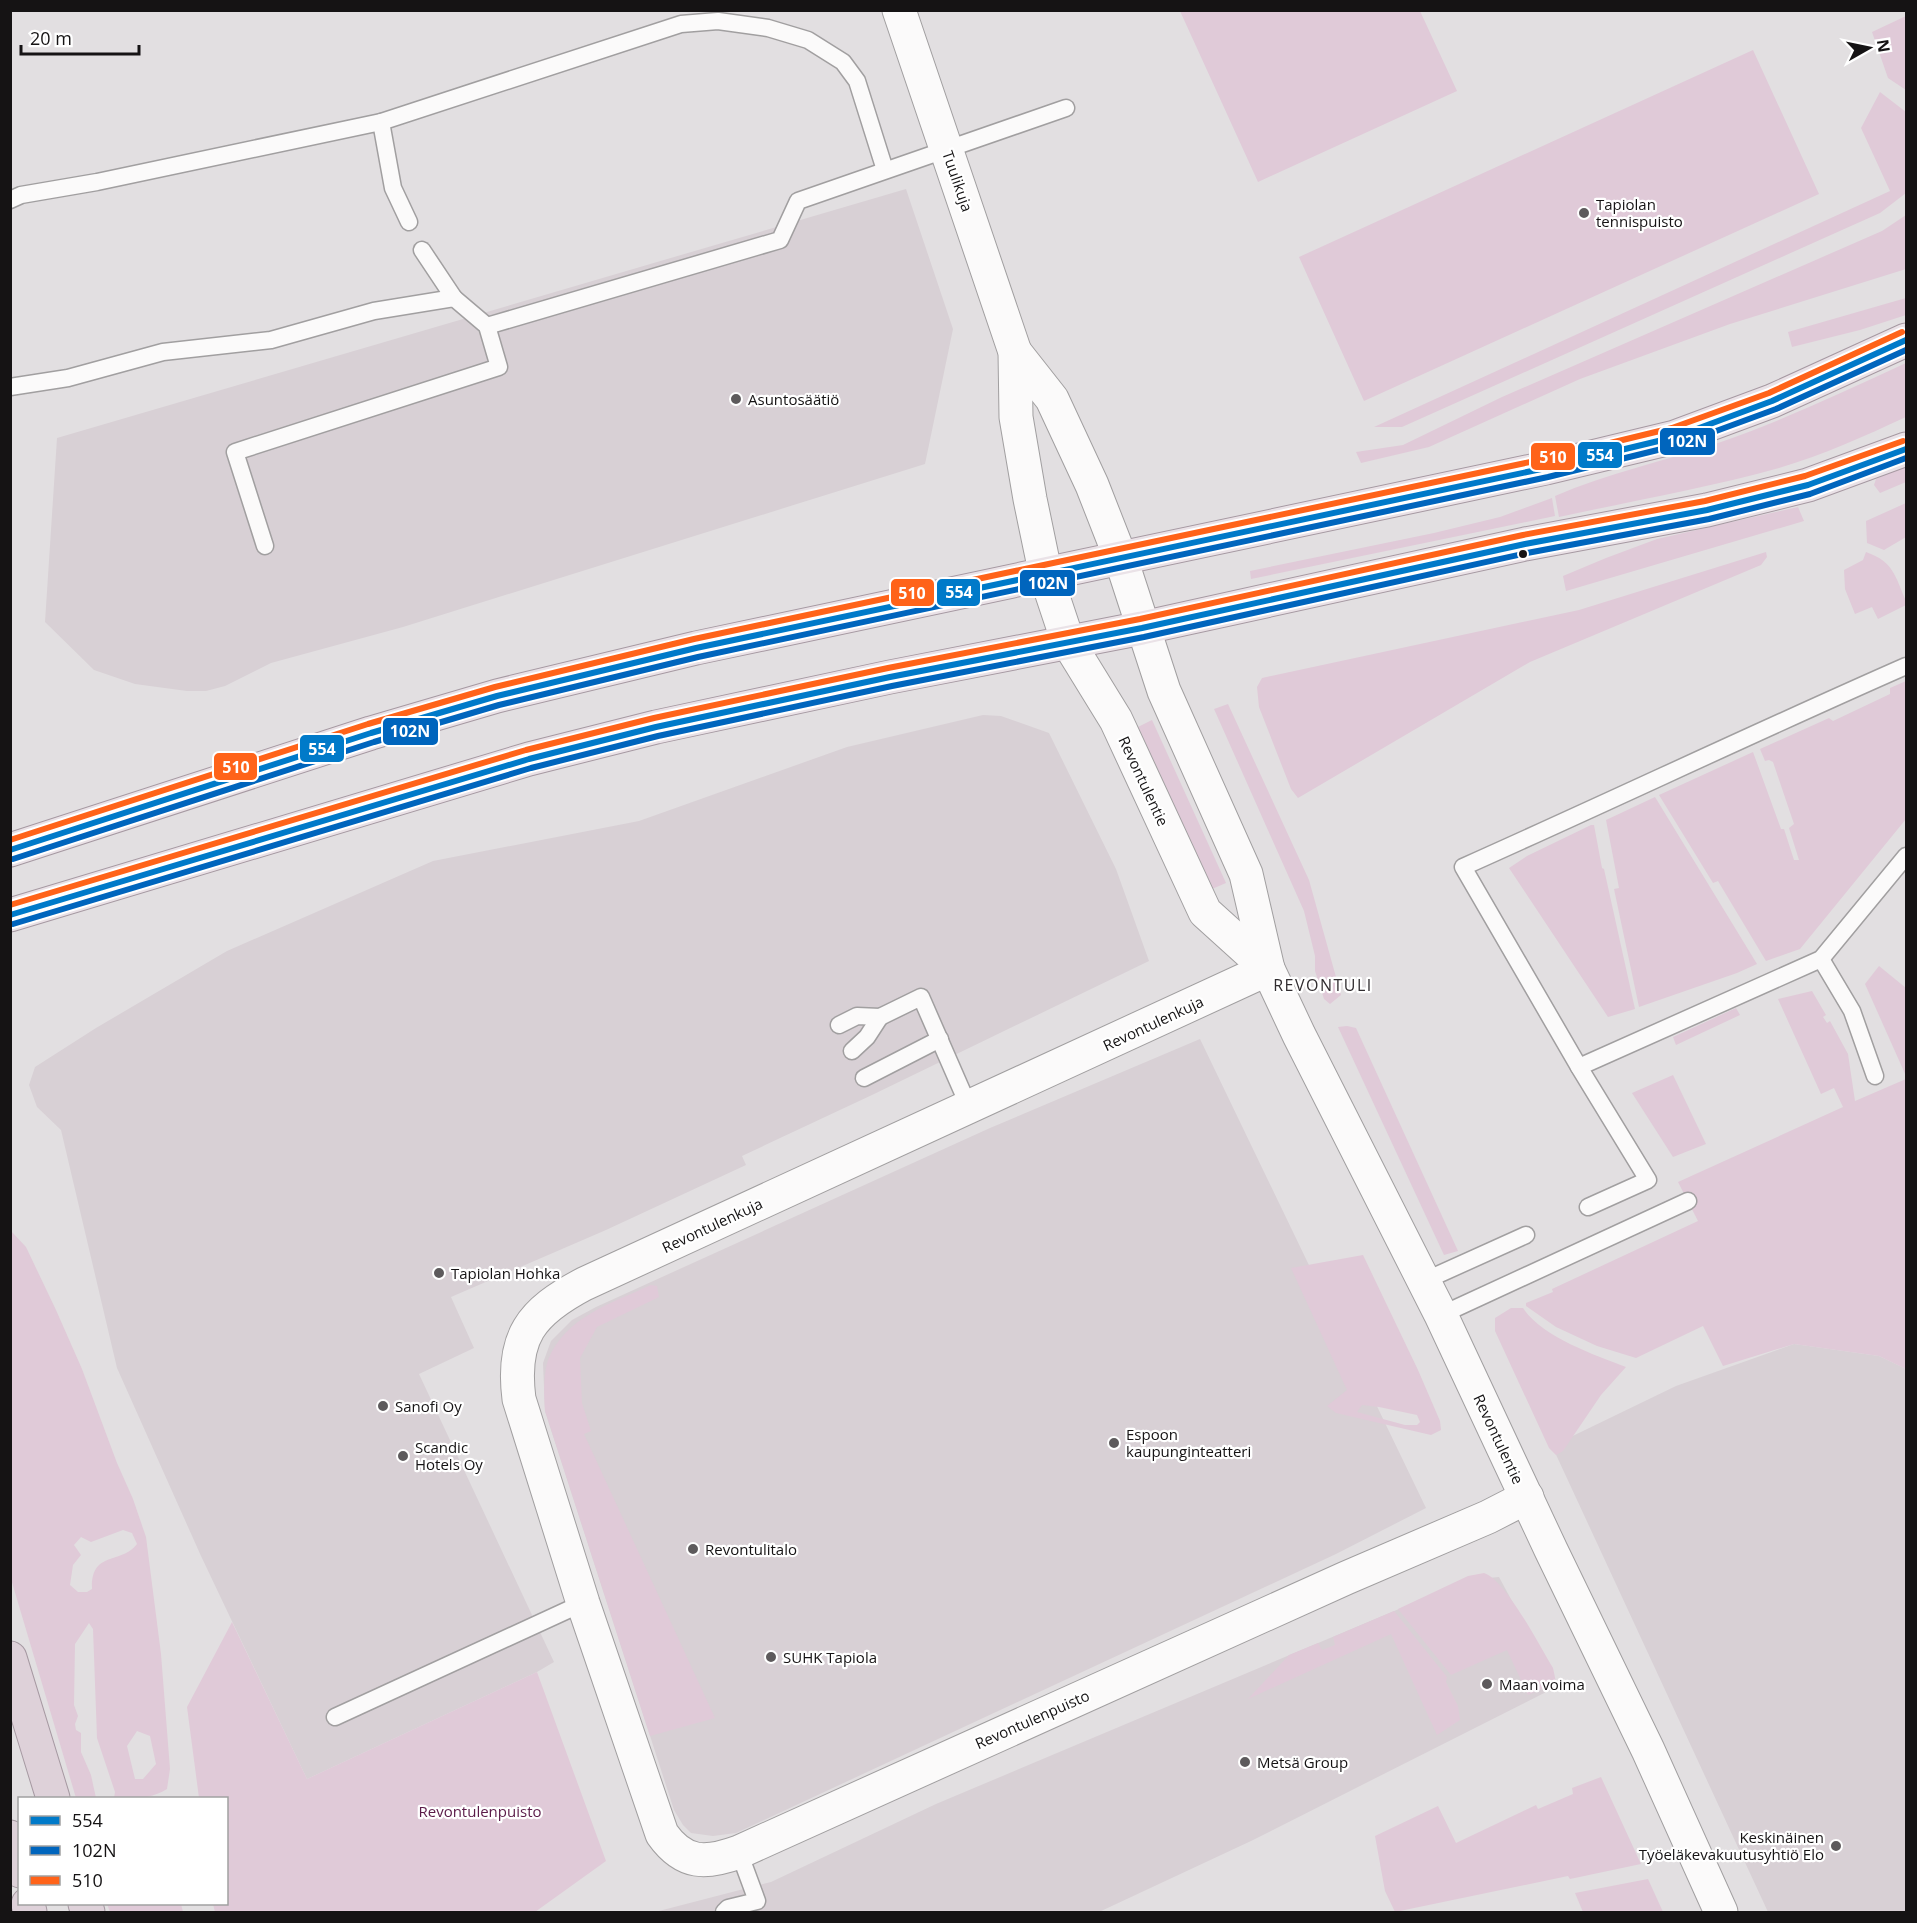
<svg xmlns="http://www.w3.org/2000/svg" width="1917" height="1923" font-family="'Open Sans',sans-serif">
<style>
.built{fill:#d8d0d5}
.green{fill:#e0cad8;fill-rule:evenodd}
.lines{fill:none;stroke-linecap:round;stroke-linejoin:round}
.service-casing{stroke:#a19fa0;stroke-width:19}
.minor-casing{stroke:#a19fa0;stroke-width:35}
.primary-casing{stroke:#a699a2;stroke-width:35}
.motorway-casing{stroke:#a699a2;stroke-width:35}
.service{stroke:#fbfafa;stroke-width:16}
.minor{stroke:#fbfafa;stroke-width:33}
.primary{stroke:#eae2e7;stroke-width:33}
.motorway{stroke:#ded1d9;stroke-width:33}
.bus-1-casing{stroke:#fff;stroke-width:10}
.bus-2-casing{stroke:#fff;stroke-width:10}
.bus-3-casing{stroke:#fff;stroke-width:10}
.bus-1{stroke:#007ac9;stroke-width:6}
.bus-2{stroke:#0065bd;stroke-width:6}
.bus-3{stroke:#ff6319;stroke-width:6}
.poi-dot{fill:#5d5a5c;stroke:#fff;stroke-width:2}
.bus-dot{fill:#151314;stroke:#fff;stroke-width:2}
.labels{text-anchor:middle;dominant-baseline:central;stroke-width:4.5;stroke-linejoin:round;paint-order:stroke}
.street-label{font-size:15px;fill:#151314;stroke:#fff}
.poi-label{font-size:15px;fill:#151314;stroke:#fff;text-anchor:start}
.park-label{font-size:15px;fill:#5b1b49;stroke:#fff}
.neighbourhood-label{font-size:16px;letter-spacing:1.5px;fill:#312d30;stroke:#fff}
.line-badge{stroke:#fff;stroke-width:2}
.badge-label{font-size:16px;text-anchor:middle;font-weight:bold;fill:#fff}
</style>
<rect width="100%" height="100%" fill="#e2dfe1"/>
<g class="built">
<path d="M 906,189 L 953,329 L 925,464 L 403,627 L 271,663 L 225,686 L 206,691 L 187,691 L 135,684 L 94,670 L 45,622 L 57,438 Z"/>
<path d="M 983,715 L 1001,716 L 1049,733 L 1116,869 L 1149,961 L 872,1095 L 742,1156 L 746,1165 L 606,1230 L 451,1297 L 474,1348 L 419,1374 L 554,1662 L 537,1672 L 307,1779 L 201,1556 L 117,1368 L 61,1130 L 37,1107 L 29,1085 L 35,1067 L 96,1028 L 227,951 L 433,861 L 639,821 L 847,747 Z"/>
<path d="M 1200,1039 L 1426,1508 L 1336,1554 L 736,1833 L 713,1836 L 691,1833 L 683,1825 L 674,1810 L 545,1411 L 543,1363 L 551,1341 L 572,1320 L 596,1307 L 990,1128 Z"/>
<path d="M 1794,1344 L 1879,1356 L 1906,1369 L 1906,1912 L 1768,1912 L 1552,1446 L 1676,1386 Z"/>
<path d="M 1499,1577 L 1558,1686 L 1251,1841 L 1099,1912 L 655,1912 L 771,1882 L 936,1804 L 1437,1593 L 1477,1579 Z"/>
</g>
<g class="green">
<path d="M 1180,11 L 1420,11 L 1457,91 L 1258,182 Z"/>
<path d="M 1906,16 L 1906,90 L 1888,78 L 1872,32 Z"/>
<path d="M 1753,50 L 1819,194 L 1364,401 L 1299,257 Z"/>
<path d="M 1880,92 L 1906,112 L 1906,193 L 1880,213 L 1402,427 L 1374,427 L 1890,191 L 1861,128 Z"/>
<path d="M 1906,215 L 1906,269 L 1730,324 L 1580,379 L 1429,447 L 1361,463 L 1356,452 L 1403,445 L 1502,397 L 1882,231 Z"/>
<path d="M 1906,298 L 1906,315 L 1860,330 L 1792,347 L 1788,332 Z"/>
<path d="M 1906,363 L 1906,417 C 1865,436 1823,455 1779,468 C 1707,488 1632,501 1559,517 L 1555,496 C 1608,473 1666,461 1721,442 C 1784,420 1845,391 1906,363 Z"/>
<path d="M 1906,465 L 1906,482 L 1880,493 L 1874,485 L 1876,479 Z"/>
<path d="M 1552,498 L 1555,516 L 1251,579 L 1250,571 L 1434,533 L 1500,517 Z"/>
<path d="M 1906,503 L 1906,537 L 1884,550 L 1867,543 L 1866,521 Z"/>
<path d="M 1798,507 L 1804,521 L 1566,591 L 1563,576 L 1606,558 L 1657,539 Z"/>
<path d="M 1766,552 L 1767,557 L 1761,565 L 1530,662 L 1298,798 L 1291,789 L 1259,707 L 1257,687 L 1262,678 L 1579,610 Z"/>
<path d="M 1866,552 C 1894,562 1895,576 1906,601 L 1906,605 L 1878,619 L 1872,607 L 1855,614 L 1845,589 L 1844,570 L 1863,560 Z"/>
<path d="M 1906,681 L 1906,819 L 1800,949 L 1766,961 L 1718,881 L 1713,883 L 1659,795 L 1753,752 L 1781,829 L 1784,829 L 1794,860 L 1799,860 L 1789,828 L 1794,824 L 1773,762 L 1769,760 L 1765,761 L 1760,749 L 1829,718 L 1833,721 L 1890,694 L 1890,688 Z"/>
<path d="M 1228,704 L 1309,880 L 1341,995 L 1330,1004 L 1324,999 L 1315,971 L 1315,956 L 1304,911 L 1214,709 Z"/>
<path d="M 1152,720 L 1226,883 L 1212,889 L 1138,727 Z"/>
<path d="M 1655,797 L 1757,964 L 1737,973 L 1639,1007 L 1614,889 L 1619,888 L 1606,820 Z"/>
<path d="M 1591,825 L 1594,825 L 1602,868 L 1604,869 L 1635,1009 L 1608,1017 L 1509,868 L 1527,856 Z"/>
<path d="M 1879,966 L 1906,988 L 1906,1076 L 1865,984 Z"/>
<path d="M 1812,991 L 1826,1015 L 1823,1017 L 1827,1023 L 1830,1021 L 1848,1054 L 1855,1101 L 1906,1079 L 1906,1369 L 1879,1356 L 1794,1344 L 1723,1366 L 1703,1326 L 1636,1358 L 1597,1346 L 1556,1327 L 1526,1306 L 1526,1303 L 1553,1292 L 1552,1289 L 1698,1221 L 1678,1182 L 1843,1107 L 1834,1088 L 1821,1094 L 1778,999 Z"/>
<path d="M 1736,1008 L 1740,1015 L 1676,1045 L 1673,1037 Z"/>
<path d="M 1347,1026 L 1356,1028 L 1458,1251 L 1444,1255 L 1338,1027 Z"/>
<path d="M 1673,1075 L 1706,1144 L 1673,1157 L 1632,1093 Z"/>
<path d="M 10,1230 L 26,1247 L 56,1310 L 82,1369 L 117,1463 L 133,1499 L 146,1537 L 161,1654 L 170,1769 L 167,1789 C 149,1800 131,1799 111,1798 L 114,1798 L 115,1792 L 97,1738 L 93,1629 L 89,1623 L 75,1644 L 74,1705 L 78,1716 L 75,1724 L 76,1730 L 81,1733 L 81,1752 L 91,1775 L 96,1798 L 76,1798 L 11,1579 ZM 123,1530 L 132,1533 L 137,1544 C 121,1565 91,1550 92,1589 L 87,1592 L 78,1592 L 70,1585 L 73,1565 L 81,1555 L 74,1545 L 81,1537 L 91,1542 ZM 137,1731 L 150,1736 L 156,1764 L 143,1779 L 135,1779 L 127,1746 Z"/>
<path d="M 1363,1255 L 1418,1370 L 1440,1421 L 1441,1430 L 1431,1435 L 1336,1413 L 1327,1406 L 1347,1390 L 1291,1268 ZM 1362,1405 L 1379,1407 L 1417,1415 L 1420,1422 L 1417,1425 L 1405,1425 L 1357,1412 Z"/>
<path d="M 651,1285 L 657,1286 L 659,1297 L 597,1327 L 580,1358 L 582,1403 L 591,1431 L 584,1434 L 715,1718 L 650,1736 L 545,1411 C 544,1395 543,1376 548,1360 C 565,1317 612,1303 651,1285 Z"/>
<path d="M 1511,1308 L 1523,1308 C 1542,1337 1595,1355 1626,1367 L 1601,1395 L 1563,1451 L 1556,1455 L 1549,1448 L 1495,1331 L 1495,1318 Z"/>
<path d="M 1484,1573 C 1506,1580 1540,1647 1553,1668 L 1556,1682 L 1528,1695 L 1507,1650 L 1451,1675 L 1398,1609 L 1468,1576 Z"/>
<path d="M 1394,1611 L 1447,1677 L 1446,1682 L 1458,1706 L 1460,1720 L 1437,1735 L 1391,1634 L 1248,1699 L 1289,1655 L 1318,1643 L 1322,1650 L 1335,1645 L 1333,1637 Z"/>
<path d="M 232,1622 L 307,1779 L 537,1672 L 606,1861 L 535,1912 L 215,1912 L 213,1904 L 226,1904 L 226,1798 L 199,1798 L 187,1707 Z"/>
<path d="M 1601,1777 L 1641,1864 L 1570,1879 L 1568,1876 L 1395,1912 L 1385,1891 L 1375,1836 L 1438,1806 L 1456,1843 L 1536,1805 L 1538,1809 L 1573,1794 L 1572,1788 Z"/>
<path d="M 1648,1879 L 1663,1912 L 1583,1912 L 1575,1893 Z"/>
<path d="M 107,1904 L 181,1904 L 183,1912 L 110,1912 Z"/>
</g>
<g class="lines">
<g class="service-casing">
<g id="service">
<path d="M 381,122 L 681,24 L 718,21 L 768,28 L 808,40 L 843,62 L 857,81 L 885,170"/>
<path d="M 10,200 L 21,195 L 97,182 L 381,122 L 393,188 L 409,222"/>
<path d="M 422,250 L 454,298"/>
<path d="M 487,326 L 780,240 L 798,201 L 1066,108"/>
<path d="M 10,387 L 68,378 L 163,352 L 271,340 L 374,311 L 454,298 L 487,326 L 499,367 L 235,452 L 265,546"/>
<path d="M 1821,959 L 1852,1011 L 1875,1076"/>
<path d="M 839,1025 L 857,1016 L 880,1017 L 921,997 L 969,1107"/>
<path d="M 852,1051 L 867,1037 L 880,1017"/>
<path d="M 1579,1067 L 1821,959 L 1906,856"/>
<path d="M 864,1078 L 940,1039"/>
<path d="M 1588,1207 L 1648,1180 L 1579,1067 L 1463,867 C 1611,801 1758,731 1906,666"/>
<path d="M 1424,1281 L 1526,1235"/>
<path d="M 1441,1315 L 1688,1201"/>
<path d="M 335,1717 L 583,1603"/>
<path d="M 724,1912 L 728,1908 L 757,1901 L 739,1852"/>
</g>
</g>
<g class="minor-casing">
<g id="minor">
<path d="M 899,10 L 1015,352 L 1016,417 L 1030,499 L 1046,576 L 1068,642 L 1116,720 L 1205,912 L 1268,969"/>
<path d="M 1015,352 L 1052,399 L 1092,485 L 1121,559 L 1164,691 L 1246,874 L 1268,969 L 1299,1035 L 1441,1315 L 1551,1550 L 1648,1750 L 1721,1912"/>
<path d="M 1268,969 L 584,1284 C 531,1312 511,1337 519,1399 L 583,1603 L 662,1834 C 684,1865 706,1864 739,1852 L 1346,1578 L 1488,1517 L 1527,1497"/>
</g>
</g>
<g class="primary-casing">
<g id="primary">
<path d="M 10,850 L 371,733 L 497,696 L 696,648 L 1546,468 L 1675,437 L 1772,401 L 1906,340"/>
<path d="M 10,915 L 529,759 L 656,727 L 890,677 L 1142,628 L 1525,544 L 1707,510 L 1808,485 L 1906,449"/>
</g>
</g>
<g class="motorway-casing">
<g id="motorway">
<path d="M 10,1658 L 53,1798"/>
<path d="M 10,1837 L 20,1871"/>
<path d="M 28,1904 L 30,1912"/>
<path d="M 85,1904 L 88,1912"/>
</g>
</g>
<use href="#service" class="service"/>
<use href="#minor" class="minor"/>
<use href="#primary" class="primary"/>
<use href="#motorway" class="motorway"/>
<g class="bus-1-casing">
<g id="bus-1">
<path d="M 10,850 L 371,733 L 497,696 L 696,648 L 1546,468 L 1675,437 L 1772,401 L 1906,340"/>
<path d="M 10,915 L 529,759 L 656,727 L 890,677 L 1142,628 L 1525,544 L 1707,510 L 1808,485 L 1906,449"/>
</g>
</g>
<g class="bus-2-casing">
<g id="bus-2">
<path d="M 13,859 L 374,742 L 499,705 L 698,657 L 1548,477 L 1678,445 L 1776,409 L 1906,350"/>
<path d="M 13,924 L 531,768 L 658,736 L 892,686 L 1144,637 L 1527,553 L 1709,519 L 1810,494 L 1906,458"/>
</g>
</g>
<g class="bus-3-casing">
<g id="bus-3">
<path d="M 10,840 L 368,724 L 495,687 L 694,639 L 1544,459 L 1672,428 L 1769,393 L 1902,332"/>
<path d="M 10,905 L 526,750 L 654,718 L 888,668 L 1140,619 L 1523,535 L 1705,501 L 1805,476 L 1903,441"/>
</g>
</g>
<use href="#bus-1" class="bus-1"/>
<use href="#bus-2" class="bus-2"/>
<use href="#bus-3" class="bus-3"/>
</g>
<g class="poi-dot">
<circle cx="1584" cy="213" r="6"/>
<circle cx="736" cy="399" r="6"/>
<circle cx="439" cy="1273" r="6"/>
<circle cx="383" cy="1406" r="6"/>
<circle cx="1114" cy="1443" r="6"/>
<circle cx="403" cy="1456" r="6"/>
<circle cx="693" cy="1549" r="6"/>
<circle cx="771" cy="1657" r="6"/>
<circle cx="1487" cy="1684" r="6"/>
<circle cx="1245" cy="1762" r="6"/>
<circle cx="1836" cy="1846" r="6"/>
</g>
<circle class="bus-dot" cx="1523" cy="554" r="5"/>
<g class="labels">
<g class="street-label">
<text transform="translate(958 181) rotate(71)">Tuulikuja</text>
<text transform="translate(1144 781) rotate(65)">Revontulentie</text>
<text transform="translate(1153 1023) rotate(-25)">Revontulenkuja</text>
<text transform="translate(712 1225) rotate(-25)">Revontulenkuja</text>
<text transform="translate(1499 1439) rotate(65)">Revontulentie</text>
<text transform="translate(1032 1719) rotate(-24)">Revontulenpuisto</text>
</g>
<g class="poi-label">
<text x="1596" y="204">Tapiolan<tspan x="1596" dy="17">tennispuisto</tspan></text>
<text x="748" y="399">Asuntosäätiö</text>
<text x="451" y="1273">Tapiolan Hohka</text>
<text x="395" y="1406">Sanofi Oy</text>
<text x="1126" y="1434">Espoon<tspan x="1126" dy="17">kaupunginteatteri</tspan></text>
<text x="415" y="1447">Scandic<tspan x="415" dy="17">Hotels Oy</tspan></text>
<text x="705" y="1549">Revontulitalo</text>
<text x="783" y="1657">SUHK Tapiola</text>
<text x="1499" y="1684">Maan voima</text>
<text x="1257" y="1762">Metsä Group</text>
<text x="1824" y="1837" text-anchor="end">Keskinäinen<tspan x="1824" dy="17">Työeläkevakuutusyhtiö Elo</tspan></text>
</g>
<g class="park-label">
<text x="480" y="1811">Revontulenpuisto</text>
</g>
<g class="neighbourhood-label">
<text x="1323" y="985">REVONTULI</text>
</g>
</g>
<g class="line-badge">
<rect x="1659" y="427" width="57" height="29" rx="6" fill="#0065bd"/>
<rect x="1577" y="441" width="46" height="28" rx="6" fill="#007ac9"/>
<rect x="1530" y="442" width="46" height="29" rx="6" fill="#ff6319"/>
<rect x="1019" y="569" width="57" height="28" rx="6" fill="#0065bd"/>
<rect x="936" y="578" width="45" height="29" rx="6" fill="#007ac9"/>
<rect x="890" y="578" width="45" height="29" rx="6" fill="#ff6319"/>
<rect x="382" y="717" width="57" height="29" rx="6" fill="#0065bd"/>
<rect x="299" y="734" width="46" height="29" rx="6" fill="#007ac9"/>
<rect x="213" y="752" width="45" height="29" rx="6" fill="#ff6319"/>
</g>
<g class="badge-label">
<text x="1687" y="447">102N</text>
<text x="1600" y="461">554</text>
<text x="1553" y="463">510</text>
<text x="1048" y="589">102N</text>
<text x="959" y="598">554</text>
<text x="912" y="599">510</text>
<text x="410" y="737">102N</text>
<text x="322" y="755">554</text>
<text x="236" y="773">510</text>
</g>
<rect width="1917" height="1923" fill="none" stroke="#151314" stroke-width="24"/>
<rect x="18" y="1797" width="210" height="108" fill="#ffffff" stroke="#a1a1a1" stroke-width="1.5"/>
<rect x="30" y="1816" width="30" height="9" fill="#007ac9" stroke="#a1a1a1" stroke-width="1.5"/>
<text x="72" y="1827" font-size="18" fill="#151314">554</text>
<rect x="30" y="1846" width="30" height="9" fill="#0065bd" stroke="#a1a1a1" stroke-width="1.5"/>
<text x="72" y="1857" font-size="18" fill="#151314">102N</text>
<rect x="30" y="1876" width="30" height="9" fill="#ff6319" stroke="#a1a1a1" stroke-width="1.5"/>
<text x="72" y="1887" font-size="18" fill="#151314">510</text>
<g transform="translate(1869 48) rotate(81)" stroke="#ffffff" stroke-width="4.5" paint-order="stroke">
<path d="M0-4.5L10 22L0 15L-10 22Z" fill="#151314"/>
<text y="-9" font-size="16" font-weight="bold" text-anchor="middle" fill="#151314">N</text>
</g>
<path d="M21 45v9h118v-9" fill="none" stroke="#151314" stroke-width="3"/>
<text x="30" y="45" font-size="18" fill="#151314" stroke="#ffffff" stroke-width="4.5" paint-order="stroke">20 m</text>
</svg>
